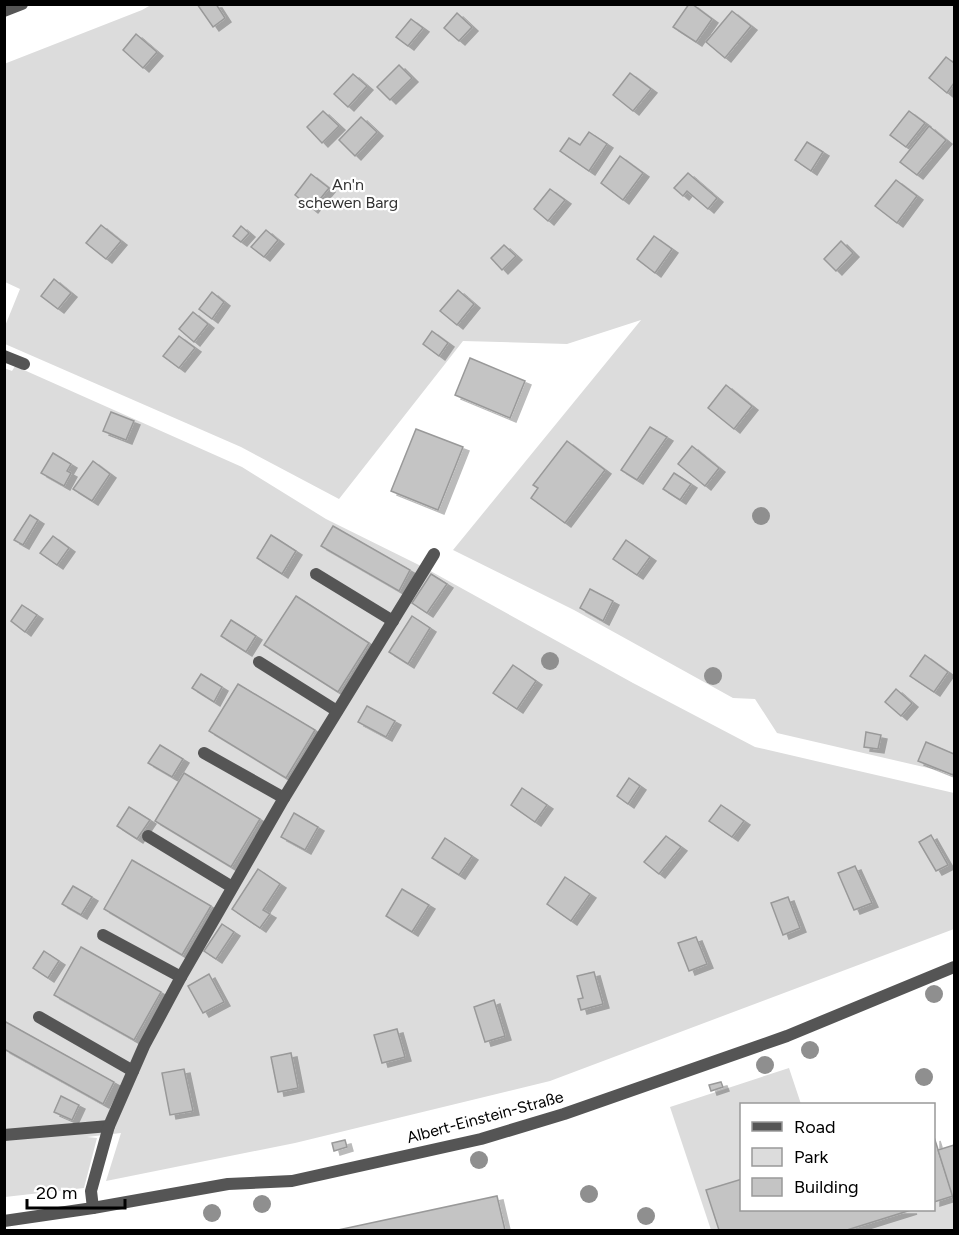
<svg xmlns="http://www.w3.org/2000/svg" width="959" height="1235" font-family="Figtree,sans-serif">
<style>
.green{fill:#dcdcdc}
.building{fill:#c4c4c4;stroke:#999;stroke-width:1.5;filter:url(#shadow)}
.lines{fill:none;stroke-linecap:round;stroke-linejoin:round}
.service{stroke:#555;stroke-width:12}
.minor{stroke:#555;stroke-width:12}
.tree{fill:#8f8f8f}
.labels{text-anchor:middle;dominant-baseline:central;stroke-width:4.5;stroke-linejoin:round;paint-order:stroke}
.park-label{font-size:16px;fill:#333;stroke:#fff}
.street-label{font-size:16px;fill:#000;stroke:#fff}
</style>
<defs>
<filter id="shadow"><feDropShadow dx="6" dy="4" stdDeviation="0" flood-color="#0004"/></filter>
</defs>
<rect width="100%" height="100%" fill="#fff"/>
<g class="green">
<path d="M 151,5 L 954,5 L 954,774 L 777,733 L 755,699 L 733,698 L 574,610 L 453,550 L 641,320 L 567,344 L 463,341 L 339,499 L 241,447 L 5,344 L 5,326 L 20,289 L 5,282 L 4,64 L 142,10 Z"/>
<path d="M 15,366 L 242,467 L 326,519 L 425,568 L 633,683 L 755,747 L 954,793 L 954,929 L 550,1081 L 295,1143 L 106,1181 L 121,1133 L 87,1137 L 97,1138 L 84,1188 L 5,1197 L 4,368 L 12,371 Z"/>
<path d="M 789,1068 L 801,1104 L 742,1104 L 741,1179 L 707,1191 L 719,1230 L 711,1230 L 670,1107 Z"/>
<path d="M 953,1196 L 954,1201 L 954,1230 L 847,1230 L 911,1210 L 934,1210 L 934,1202 Z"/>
</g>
<g class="building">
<path d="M 197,4 L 216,4 L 225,18 L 213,27 Z"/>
<path d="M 689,4 L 692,4 L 712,19 L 696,42 L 673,27 Z"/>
<path d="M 732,11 L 751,26 L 725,58 L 706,42 Z"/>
<path d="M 457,13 L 472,27 L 459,41 L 444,28 Z"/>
<path d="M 411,19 L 423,28 L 408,46 L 396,37 Z"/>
<path d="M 136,34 L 157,52 L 143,68 L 123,50 Z"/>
<path d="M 946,57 L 954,63 L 954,83 L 947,93 L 929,78 Z"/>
<path d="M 399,65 L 412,78 L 390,100 L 377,87 Z"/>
<path d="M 630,73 L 651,89 L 633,111 L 613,95 Z"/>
<path d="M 353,74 L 367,86 L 348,107 L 334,94 Z"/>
<path d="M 323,111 L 339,126 L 322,143 L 307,127 Z"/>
<path d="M 909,111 L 925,123 L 906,147 L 890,135 Z"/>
<path d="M 361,117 L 377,132 L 355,156 L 339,140 Z"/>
<path d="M 929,126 L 946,140 L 917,175 L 900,162 Z"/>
<path d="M 589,132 L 607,144 L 589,171 L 560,151 L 569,138 L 580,145 Z"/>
<path d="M 807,142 L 823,152 L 811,171 L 795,160 Z"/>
<path d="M 620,156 L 643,173 L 623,200 L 601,183 Z"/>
<path d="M 688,173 L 717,198 L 708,209 L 687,191 L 683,196 L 674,188 Z"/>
<path d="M 311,174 L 329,188 L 312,209 L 295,195 Z"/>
<path d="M 896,180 L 917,196 L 897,223 L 875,206 Z"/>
<path d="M 550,189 L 565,200 L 548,221 L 534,209 Z"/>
<path d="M 101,225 L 121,241 L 106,259 L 86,243 Z"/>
<path d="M 241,226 L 249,233 L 241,242 L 233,236 Z"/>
<path d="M 266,230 L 278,240 L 264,257 L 251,247 Z"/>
<path d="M 654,236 L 672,249 L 655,273 L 637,259 Z"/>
<path d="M 841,241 L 853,253 L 836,271 L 824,259 Z"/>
<path d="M 504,245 L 516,256 L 502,270 L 491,258 Z"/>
<path d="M 54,279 L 71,293 L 58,309 L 41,296 Z"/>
<path d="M 458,290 L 474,304 L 457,325 L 440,311 Z"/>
<path d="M 212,292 L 224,302 L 212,319 L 199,309 Z"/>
<path d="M 193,312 L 208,324 L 194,342 L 179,329 Z"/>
<path d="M 432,331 L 448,343 L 439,356 L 423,344 Z"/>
<path d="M 179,336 L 195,348 L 179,368 L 163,356 Z"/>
<path d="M 470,358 L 525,381 L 510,418 L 455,395 Z"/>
<path d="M 726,385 L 752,406 L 734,429 L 708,408 Z"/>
<path d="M 111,412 L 134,421 L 126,440 L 103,431 Z"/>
<path d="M 650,427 L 667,437 L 637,480 L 621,470 Z"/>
<path d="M 416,429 L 463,447 L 438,510 L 391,491 Z"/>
<path d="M 567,441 L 605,470 L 565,523 L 531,498 L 538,488 L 533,485 Z"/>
<path d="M 692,446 L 719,468 L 705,486 L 678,464 Z"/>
<path d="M 53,453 L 71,464 L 67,471 L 71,473 L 64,486 L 41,473 Z"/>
<path d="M 93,461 L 110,474 L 92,501 L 73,489 Z"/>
<path d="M 674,473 L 691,484 L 680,500 L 663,489 Z"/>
<path d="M 30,515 L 38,520 L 23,545 L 14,540 Z"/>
<path d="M 333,526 L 410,570 L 399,591 L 321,546 Z"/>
<path d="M 271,535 L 296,551 L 282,574 L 257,558 Z"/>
<path d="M 53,536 L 69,548 L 57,565 L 40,553 Z"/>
<path d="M 626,540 L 650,557 L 637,575 L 613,559 Z"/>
<path d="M 431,574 L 447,584 L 427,613 L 412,603 Z"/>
<path d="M 590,589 L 613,601 L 603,621 L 580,608 Z"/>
<path d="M 296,596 L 369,643 L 338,692 L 264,645 Z"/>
<path d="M 22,605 L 37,615 L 25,632 L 11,621 Z"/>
<path d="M 412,616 L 430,628 L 408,664 L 389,652 Z"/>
<path d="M 231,620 L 256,636 L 246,652 L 221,636 Z"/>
<path d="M 925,655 L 948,672 L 934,692 L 910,676 Z"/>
<path d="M 513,665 L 536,681 L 517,709 L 493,693 Z"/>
<path d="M 201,674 L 222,687 L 214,702 L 192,688 Z"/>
<path d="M 238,684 L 315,730 L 286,778 L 209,731 Z"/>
<path d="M 896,689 L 912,703 L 901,716 L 885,702 Z"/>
<path d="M 367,706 L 395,721 L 386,737 L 358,722 Z"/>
<path d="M 866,732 L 881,735 L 878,749 L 864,747 Z"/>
<path d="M 926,742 L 954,754 L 954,772 L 953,775 L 918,761 Z"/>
<path d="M 160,745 L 183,759 L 172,777 L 148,763 Z"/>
<path d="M 184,773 L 260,819 L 231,867 L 155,821 Z"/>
<path d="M 629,778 L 640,786 L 628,804 L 617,796 Z"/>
<path d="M 522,788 L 547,805 L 535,822 L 511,805 Z"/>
<path d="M 721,805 L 744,821 L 732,837 L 709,821 Z"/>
<path d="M 129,807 L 150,820 L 137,839 L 117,826 Z"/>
<path d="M 294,813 L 318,827 L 305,850 L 281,837 Z"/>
<path d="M 931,835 L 948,865 L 936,871 L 919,842 Z"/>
<path d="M 666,836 L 681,847 L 659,874 L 644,862 Z"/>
<path d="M 445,838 L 472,856 L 459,875 L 432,858 Z"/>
<path d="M 132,860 L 211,906 L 182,955 L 104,909 Z"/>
<path d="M 855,866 L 872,903 L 854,910 L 838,873 Z"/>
<path d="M 258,869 L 280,884 L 263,910 L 270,914 L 260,928 L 232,909 Z"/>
<path d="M 565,877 L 590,894 L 571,921 L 547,904 Z"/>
<path d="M 73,886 L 92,897 L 81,915 L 62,904 Z"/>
<path d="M 402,889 L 429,905 L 412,932 L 386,916 Z"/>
<path d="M 788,897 L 800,928 L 783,935 L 771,903 Z"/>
<path d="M 222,924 L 234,932 L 216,959 L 204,951 Z"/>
<path d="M 696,937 L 707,964 L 689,971 L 678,943 Z"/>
<path d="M 81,947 L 161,992 L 134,1040 L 54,995 Z"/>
<path d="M 44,951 L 59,961 L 48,978 L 33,968 Z"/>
<path d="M 594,972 L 603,1004 L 581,1010 L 578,999 L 583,998 L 577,976 Z"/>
<path d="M 209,974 L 224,1002 L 203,1013 L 188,986 Z"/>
<path d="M 494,1000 L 505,1036 L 485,1042 L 474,1007 Z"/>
<path d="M 4,1021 L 114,1082 L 103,1104 L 4,1049 Z"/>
<path d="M 397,1029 L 405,1057 L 382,1063 L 374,1035 Z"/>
<path d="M 291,1053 L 298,1088 L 278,1092 L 271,1057 Z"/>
<path d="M 184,1069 L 193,1111 L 170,1115 L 162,1073 Z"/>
<path d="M 721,1082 L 723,1087 L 711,1091 L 709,1085 Z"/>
<path d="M 61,1096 L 79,1105 L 72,1120 L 54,1112 Z"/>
<path d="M 934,1137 L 953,1196 L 934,1202 Z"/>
<path d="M 345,1140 L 347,1147 L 334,1151 L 332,1143 Z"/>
<path d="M 954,1145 L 954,1201 L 938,1150 Z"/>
<path d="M 742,1179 L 742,1210 L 911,1210 L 847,1230 L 719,1230 L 706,1190 Z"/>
<path d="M 497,1196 L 505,1230 L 338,1230 Z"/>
</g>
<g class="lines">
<g class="service">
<path d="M 4,356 L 24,364"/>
<path d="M 316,574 L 393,621"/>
<path d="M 259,662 L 337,711"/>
<path d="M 204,753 L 284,798"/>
<path d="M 148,836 L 232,887"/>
<path d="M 103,935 L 181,977"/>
<path d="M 39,1017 L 133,1071"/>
<path d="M 4,1135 L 109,1126"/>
<path d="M 93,1208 L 91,1191 L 109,1126 L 144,1046 L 181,977 L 284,798 L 434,554"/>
</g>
<g class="minor">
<path d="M 4,11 L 22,4"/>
<path d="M 4,1221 L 93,1208 L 228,1184 L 292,1181 L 481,1139 L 564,1114 L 787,1036 L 954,967"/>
</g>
</g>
<g class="tree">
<circle cx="761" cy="516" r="9"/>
<circle cx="550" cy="661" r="9"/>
<circle cx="713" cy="676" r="9"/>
<circle cx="934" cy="994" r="9"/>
<circle cx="810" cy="1050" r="9"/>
<circle cx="765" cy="1065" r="9"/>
<circle cx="924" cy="1077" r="9"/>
<circle cx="479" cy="1160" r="9"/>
<circle cx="589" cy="1194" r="9"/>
<circle cx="262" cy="1204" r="9"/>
<circle cx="212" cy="1213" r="9"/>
<circle cx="646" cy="1216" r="9"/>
</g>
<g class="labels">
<g class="park-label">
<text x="348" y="184">An'n<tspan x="348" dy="18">schewen Barg</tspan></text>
</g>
<g class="street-label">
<text transform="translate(485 1117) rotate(-15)">Albert-Einstein-Straße</text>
</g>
</g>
<rect width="959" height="1235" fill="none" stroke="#000000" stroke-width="12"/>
<rect x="740" y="1103" width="195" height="108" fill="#ffffff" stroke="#999999" stroke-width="1.5"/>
<rect x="752" y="1122" width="30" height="9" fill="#555555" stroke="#999999" stroke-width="1.5"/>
<text x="794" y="1133" font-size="18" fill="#000000">Road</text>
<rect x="752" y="1148" width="30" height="18" fill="#dcdcdc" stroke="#999999" stroke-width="1.5"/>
<text x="794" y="1163" font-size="18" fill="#000000">Park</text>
<rect x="752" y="1178" width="30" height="18" fill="#c4c4c4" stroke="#999999" stroke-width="1.5"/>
<text x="794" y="1193" font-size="18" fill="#000000">Building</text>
<path d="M27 1199v9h98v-9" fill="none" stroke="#000000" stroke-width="3"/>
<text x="36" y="1199" font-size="18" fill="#000000" stroke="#ffffff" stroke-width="4.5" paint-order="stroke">20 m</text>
</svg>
